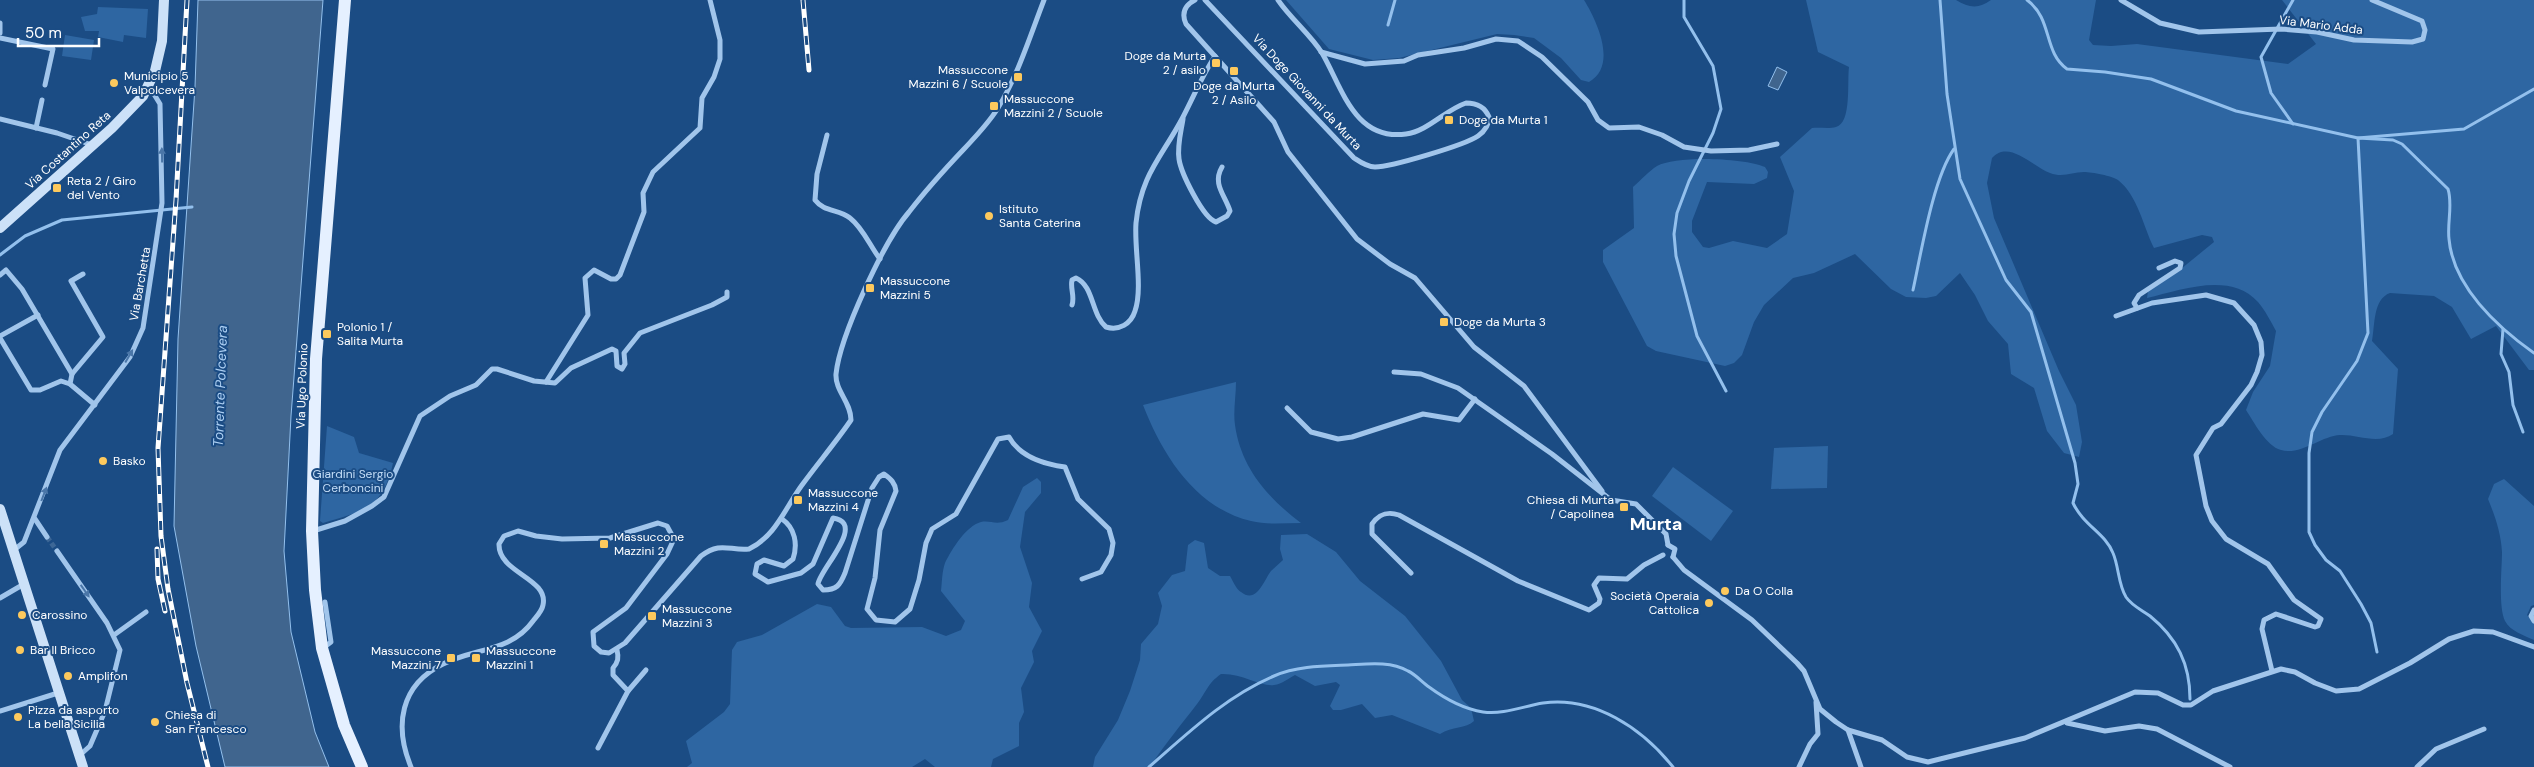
<svg xmlns="http://www.w3.org/2000/svg" width="2534" height="767" font-family="'DM Sans',sans-serif">
<style>
.green{fill:#2e66a2}
.water{fill:#40658e;stroke:#93c0ed}
.lines{fill:none;stroke-linecap:round;stroke-linejoin:round}
.stream{stroke:#93c0ed;stroke-width:3}
.street-tunnel{stroke:#3d6796;stroke-width:5;stroke-dasharray:5 2.5;stroke-linecap:butt}
.street{stroke:#a1c5eb;stroke-width:5}
.secondary{stroke:#cce1f8;stroke-width:10}
.primary{stroke:#e5f0ff;stroke-width:12}
.rail-casing{stroke:#fff;stroke-width:5}
.rail{stroke:#1b4c84;stroke-width:3;stroke-dasharray:9;stroke-linecap:butt}
.oneway{fill:#4a76a8}
.poi-dot{fill:#fdc95d;stroke:#1b4c84;stroke-width:2}
.labels{text-anchor:middle;dominant-baseline:central;stroke-width:4;stroke-linejoin:round;paint-order:stroke}
.street-label{font-size:12px;fill:#fff;stroke:#1b4c84}
.poi-label{font-size:12px;fill:#fff;stroke:#1b4c84;text-anchor:start}
.park-label{font-size:12px;fill:#c5def8;stroke:#1b4c84}
.water-label{font-size:14px;font-style:italic;fill:#accff3;stroke:#1b4c84}
.district-label{font-size:18px;font-weight:bold;fill:#fff;stroke:#1b4c84}
</style>
<rect width="100%" height="100%" fill="#1b4c84"/>
<g class="green">
<path d="M 1286,0 L 1584,0 C 1597,21 1618,66 1589,82 L 1581,80 L 1561,58 L 1534,38 L 1514,35 L 1497,34 L 1399,58 L 1373,60 L 1329,49 Z"/>
<path d="M 1806,0 L 1956,0 C 1969,8 1979,9 1991,0 L 2096,0 L 2089,40 L 2093,45 L 2111,46 L 2137,44 L 2288,64 L 2316,44 L 2282,0 L 2534,0 L 2534,370 L 2529,370 L 2496,326 L 2471,339 L 2452,307 L 2434,296 L 2390,293 C 2373,299 2375,325 2372,341 L 2398,369 L 2393,434 C 2378,445 2356,434 2340,435 C 2321,436 2300,456 2281,450 C 2266,446 2254,422 2246,410 L 2253,392 L 2270,366 L 2276,331 C 2271,322 2265,310 2258,302 C 2231,271 2180,290 2147,298 L 2148,291 L 2176,273 L 2214,242 L 2212,237 L 2202,235 L 2154,248 C 2143,226 2138,196 2118,180 C 2112,176 2092,172 2084,172 C 2072,172 2063,178 2050,173 C 2033,167 2009,139 1992,158 L 1987,183 L 1994,218 L 2059,371 L 2076,405 L 2082,442 L 2079,457 L 2064,453 L 2047,431 L 2034,388 L 2011,374 L 2008,344 L 1988,321 L 1975,295 L 1960,273 L 1936,296 L 1926,298 L 1906,297 L 1891,289 L 1855,254 L 1814,273 L 1793,278 L 1764,305 L 1754,322 L 1742,355 L 1734,363 L 1725,366 L 1656,351 L 1647,346 L 1603,262 L 1603,250 L 1634,228 L 1633,187 C 1641,180 1649,171 1657,166 C 1676,155 1745,158 1765,167 L 1768,172 L 1767,178 L 1754,184 L 1707,182 L 1692,221 L 1692,232 L 1703,247 L 1709,248 L 1733,241 L 1767,248 L 1787,234 L 1794,191 L 1780,157 L 1812,128 C 1819,127 1829,129 1836,127 C 1852,123 1847,81 1849,67 L 1818,52 Z"/>
<path d="M 98,7 L 148,9 L 146,38 L 124,35 L 123,42 L 98,37 L 99,31 L 85,31 L 81,17 L 97,14 Z"/>
<path d="M 65,35 L 94,40 L 91,60 L 62,56 Z"/>
<path d="M 1236,382 C 1236,396 1233,412 1235,425 C 1241,468 1268,498 1301,523 C 1284,523 1267,525 1251,521 C 1195,508 1162,454 1143,405 Z"/>
<path d="M 327,426 L 354,437 L 359,453 L 393,463 C 383,508 364,511 323,523 L 320,521 Z"/>
<path d="M 1828,446 L 1827,488 L 1771,489 L 1774,448 Z"/>
<path d="M 1673,467 L 1733,511 L 1711,541 L 1652,496 Z"/>
<path d="M 1037,478 L 1041,482 L 1041,493 L 1025,512 L 1020,547 L 1032,583 L 1029,607 L 1042,631 L 1032,651 L 1034,662 L 1021,688 L 1024,712 L 1019,723 L 1019,746 L 993,759 L 991,767 L 935,767 L 925,759 L 912,767 L 687,767 L 692,763 L 686,741 L 724,712 L 730,704 L 732,650 L 737,642 L 762,635 L 817,604 L 831,607 L 845,626 L 851,628 L 922,627 L 946,636 L 961,630 L 965,621 L 941,591 C 942,583 942,571 945,563 C 952,549 966,526 981,522 C 991,520 996,526 1008,520 L 1023,487 Z"/>
<path d="M 2504,479 L 2534,506 L 2534,605 L 2531,606 L 2527,615 L 2534,624 L 2534,640 C 2525,636 2510,631 2505,621 C 2498,606 2502,569 2502,552 C 2501,533 2495,516 2488,499 L 2494,484 Z"/>
<path d="M 1307,534 L 1336,552 L 1360,581 L 1405,616 L 1441,661 L 1462,700 L 1471,708 L 1474,721 C 1466,729 1452,726 1440,734 L 1392,715 L 1375,718 L 1362,704 L 1341,710 L 1333,710 L 1330,706 L 1340,685 L 1336,682 L 1315,686 L 1295,675 C 1289,678 1282,684 1274,685 C 1261,687 1242,673 1221,674 C 1207,684 1207,691 1197,704 C 1181,725 1165,744 1150,767 L 1093,767 L 1095,757 L 1118,720 L 1130,691 L 1140,660 L 1141,644 L 1158,624 L 1162,606 L 1158,593 L 1172,575 L 1185,571 L 1188,545 L 1195,540 L 1204,543 L 1208,568 L 1220,576 L 1230,576 C 1233,581 1236,589 1241,592 C 1257,605 1265,578 1271,571 C 1275,567 1279,564 1283,560 L 1280,549 L 1281,535 Z"/>
</g>
<g class="water">
<path d="M 198,0 L 323,0 L 291,416 L 284,551 L 291,632 L 315,732 L 329,767 L 225,767 L 196,646 L 174,526 L 178,339 L 195,87 Z"/>
<path d="M 1777,67 L 1787,72 L 1778,90 L 1768,86 Z"/>
</g>
<g class="lines">
<g class="stream">
<path d="M 1684,0 L 1684,17 L 1713,66 L 1721,109 L 1713,133 L 1689,181 L 1677,213 L 1674,234 L 1676,256 L 1697,336 L 1726,391"/>
<path d="M 1940,0 L 1947,94 L 1960,179 L 2006,280 L 2031,312 L 2075,463 L 2078,484 L 2073,503 C 2084,526 2105,533 2113,553 C 2119,567 2118,584 2126,597 C 2132,606 2142,610 2150,616 C 2177,638 2190,664 2190,699"/>
<path d="M 2027,0 C 2053,19 2043,52 2067,69 L 2105,72 L 2151,79 L 2236,111 L 2358,138 L 2464,129 L 2534,89"/>
<path d="M 2293,0 L 2261,57 L 2271,93 L 2293,124"/>
<path d="M 1388,25 L 1395,0"/>
<path d="M 0,255 L 25,236 L 62,220 L 192,207"/>
<path d="M 1913,290 C 1921,254 1933,178 1954,149"/>
<path d="M 2503,329 L 2501,354 L 2509,372 L 2513,405 L 2523,432"/>
<path d="M 2377,652 L 2371,623 L 2361,604 L 2340,571 L 2326,560 L 2315,545 L 2309,532 L 2309,453 L 2312,432 L 2322,412 L 2357,361 L 2368,333 L 2358,138 L 2393,140 L 2402,144 L 2448,189 C 2453,205 2447,222 2449,239 C 2453,286 2497,327 2534,353"/>
<path d="M 1149,767 C 1188,733 1225,697 1274,676 C 1297,666 1324,666 1348,665 C 1368,664 1390,661 1408,671 C 1415,674 1422,682 1429,687 C 1444,698 1464,709 1483,712 C 1503,715 1524,706 1543,703 C 1594,696 1642,728 1673,767"/>
</g>
<path class="street-tunnel" d="M 47,537 L 57,551"/>
<g class="street">
<path d="M 1195,0 C 1185,5 1181,13 1186,24 L 1274,122 L 1288,152 L 1357,239 L 1390,264 L 1415,278 L 1474,347 L 1524,386 L 1602,491"/>
<path d="M 1205,0 L 1354,158 C 1360,162 1367,167 1375,167 C 1391,167 1465,145 1478,136 C 1485,131 1489,125 1489,117 C 1485,107 1476,103 1466,103 C 1445,110 1428,131 1406,134 C 1354,141 1342,87 1322,53 C 1310,34 1291,19 1278,0"/>
<path d="M 2121,0 L 2160,23 L 2199,32 L 2281,29 L 2317,32 L 2354,40 L 2412,42 L 2423,39 L 2425,30 L 2422,21 L 2372,0"/>
<path d="M 0,23 L 0,33"/>
<path d="M 0,38 L 53,49 L 45,85"/>
<path d="M 1321,52 L 1365,64 L 1404,61 L 1418,55 L 1464,48 L 1496,39 L 1518,41 L 1542,57 L 1588,102 L 1598,120 L 1609,128 L 1639,127 L 1662,135 L 1684,147 L 1711,151 L 1749,150 L 1777,144"/>
<path d="M 0,119 L 57,133 L 92,145"/>
<path d="M 1183,119 C 1181,132 1177,146 1179,159 C 1181,173 1203,218 1216,222 L 1227,216 L 1230,211 C 1225,195 1212,184 1222,167"/>
<path d="M 36,128 L 42,100"/>
<path d="M 827,135 L 817,174 L 815,200 C 824,212 839,209 850,218 C 863,228 870,246 880,259"/>
<path d="M 83,274 L 71,281 L 103,337 L 72,374 L 70,384 L 95,405"/>
<path d="M 0,275 L 6,270 L 22,289 L 72,374"/>
<path d="M 1072,305 C 1075,296 1070,289 1072,280 L 1076,278 C 1094,286 1091,314 1106,327 C 1119,331 1131,324 1135,311 C 1143,288 1134,249 1136,223 C 1141,174 1162,157 1183,117 C 1194,96 1202,76 1215,56"/>
<path d="M 2137,308 L 2134,303 L 2139,295 L 2180,268 L 2181,263 L 2175,261 L 2159,268"/>
<path d="M 2116,316 L 2152,303 L 2206,295 L 2234,303 L 2254,325 L 2261,342 L 2262,355 L 2257,372 L 2251,385 L 2221,424 L 2213,428 L 2196,455 L 2206,506 L 2212,521 L 2226,539 L 2268,564 L 2294,600 L 2321,619 L 2318,626 L 2315,627 L 2276,614 L 2264,620 L 2262,629 L 2272,671"/>
<path d="M 0,336 L 38,315"/>
<path d="M 0,338 L 31,390 L 40,390 L 61,381 L 70,384"/>
<path d="M 1394,372 L 1421,374 L 1458,388 L 1552,454 L 1611,500 L 1636,504 L 1666,534 L 1668,545"/>
<path d="M 546,382 L 588,315 L 585,278 L 594,270 L 611,279 L 616,279 L 620,275 L 644,212 L 643,193 L 653,172 L 700,128 L 702,98 L 714,77 L 720,59 L 720,40 L 710,0"/>
<path d="M 1287,408 L 1311,432 L 1338,439 L 1352,437 L 1423,414 L 1459,420 L 1475,399"/>
<path d="M 35,519 L 47,537"/>
<path d="M 782,519 C 795,528 798,544 793,559 L 784,566 L 764,560 L 757,564 L 755,574 L 768,582 L 801,573 L 813,564 L 833,518 C 867,523 820,569 818,584 L 823,590 C 837,590 840,585 845,573 L 872,488 L 879,477 L 884,474 C 891,479 895,483 896,491 L 880,530 L 875,578 L 867,609 L 876,620 L 895,622 L 910,609 L 919,580 L 926,543 L 932,529 L 956,514 L 998,439 L 1009,437 C 1020,457 1043,464 1065,467 L 1078,499 L 1109,529 L 1113,543 L 1111,555 L 1101,572 L 1082,579"/>
<path d="M 313,531 L 345,521 L 372,506 L 384,497 L 420,416 L 450,396 L 476,385 L 492,369 L 497,369 L 534,381 L 555,383 L 571,368 L 612,349 L 616,351 L 617,366 L 622,369 L 625,364 L 624,353 L 640,333 L 712,305 L 727,297 L 727,292"/>
<path d="M 1668,545 L 1675,549 L 1673,557"/>
<path d="M 14,550 L 24,542 L 60,450 L 130,357 L 143,328 L 162,203 L 160,104 L 149,86"/>
<path d="M 57,551 L 107,623 L 120,650 L 105,711 L 90,746 L 80,755"/>
<path d="M 1673,557 L 1684,570 L 1752,620 L 1797,663 L 1804,671 L 1820,709 L 1836,722 L 1848,730 L 1882,740 L 1907,757 L 1928,762 L 2025,738 L 2135,692 L 2158,693 L 2183,705 L 2191,705 L 2213,691 L 2281,669 L 2295,672 L 2315,683 L 2336,691 L 2359,689 L 2410,663 L 2449,639 L 2474,631 L 2493,632 L 2534,647"/>
<path d="M 1411,573 L 1372,534 L 1372,524 C 1379,514 1387,511 1399,515 L 1518,581 L 1589,610 L 1599,603 L 1600,599 L 1594,585 L 1599,578 L 1627,579 L 1644,565 L 1663,555"/>
<path d="M 0,598 L 24,584"/>
<path d="M 2534,610 L 2531,616 L 2534,621"/>
<path d="M 114,635 L 146,612"/>
<path d="M 323,648 L 331,642 L 325,602"/>
<path d="M 617,650 C 619,658 618,662 613,668 L 613,675 L 628,691 L 646,670"/>
<path d="M 0,711 L 58,693"/>
<path d="M 2067,723 L 2105,731 L 2139,726 L 2157,729 L 2230,767"/>
<path d="M 1848,730 L 1861,767"/>
<path d="M 598,748 L 628,691"/>
<path d="M 411,767 C 394,726 400,685 443,664 C 474,648 511,652 533,621 C 537,616 542,611 543,605 C 549,578 498,573 499,544 L 504,536 L 518,531 L 536,536 L 562,539 L 610,538 L 658,523 L 667,526 L 674,539 L 667,554 L 626,608 L 593,632 L 594,646 L 601,652 L 609,653 L 625,643 L 701,556 C 721,541 729,551 749,549 C 776,536 785,508 802,485 C 818,463 836,442 851,420 C 851,402 835,391 836,374 C 840,336 884,241 909,212 C 926,190 945,169 964,149 C 976,136 988,124 998,108 C 1018,75 1030,36 1044,0"/>
<path d="M 1799,767 L 1810,744 L 1818,734 L 1816,702"/>
<path d="M 2417,767 L 2436,749 L 2484,729"/>
</g>
<g class="secondary">
<path d="M 0,228 L 112,128 L 143,96 L 155,71 L 162,41 L 164,0"/>
<path d="M 0,509 L 83,767"/>
</g>
<path class="primary" d="M 345,0 L 316,359 L 312,531 L 315,590 L 322,648 L 344,725 L 362,767"/>
<g class="rail-casing">
<g id="rail">
<path d="M 187,0 L 176,200 L 158,448 L 161,536 L 168,589 L 187,683 L 208,767"/>
<path d="M 803,0 L 809,70"/>
<path d="M 157,549 L 158,579 L 165,611"/>
</g>
</g>
<use href="#rail" class="rail"/>
</g>
<defs><path id="oneway-solid" d="M-6-.8H1V-3.2L6.5 0L1 3.2V.8H-6Z" transform="scale(1.25)"/></defs>
<g class="oneway">
<use href="#oneway-solid" transform="translate(162 155) rotate(-91)"/>
<use href="#oneway-solid" transform="translate(129 356) rotate(-60)"/>
<use href="#oneway-solid" transform="translate(44 494) rotate(-69)"/>
<use href="#oneway-solid" transform="translate(85 591) rotate(55)"/>
</g>
<g class="poi-dot">
<rect x="1211" y="58" width="10" height="10" rx="2.5"/>
<rect x="1229" y="66" width="10" height="10" rx="2.5"/>
<rect x="1013" y="72" width="10" height="10" rx="2.5"/>
<circle cx="114" cy="83" r="5"/>
<rect x="989" y="101" width="10" height="10" rx="2.5"/>
<rect x="1444" y="115" width="10" height="10" rx="2.5"/>
<rect x="52" y="183" width="10" height="10" rx="2.5"/>
<circle cx="989" cy="216" r="5"/>
<rect x="865" y="283" width="10" height="10" rx="2.5"/>
<rect x="1439" y="317" width="10" height="10" rx="2.5"/>
<rect x="322" y="329" width="10" height="10" rx="2.5"/>
<circle cx="103" cy="461" r="5"/>
<rect x="793" y="495" width="10" height="10" rx="2.5"/>
<rect x="1619" y="502" width="10" height="10" rx="2.5"/>
<rect x="599" y="539" width="10" height="10" rx="2.5"/>
<circle cx="1725" cy="591" r="5"/>
<circle cx="1709" cy="603" r="5"/>
<circle cx="22" cy="615" r="5"/>
<rect x="647" y="611" width="10" height="10" rx="2.5"/>
<circle cx="20" cy="650" r="5"/>
<rect x="446" y="653" width="10" height="10" rx="2.5"/>
<rect x="471" y="653" width="10" height="10" rx="2.5"/>
<circle cx="68" cy="676" r="5"/>
<circle cx="18" cy="717" r="5"/>
<circle cx="155" cy="722" r="5"/>
</g>
<g class="labels">
<g class="street-label">
<text transform="translate(2321 25) rotate(7)">Via Mario Adda</text>
<text transform="translate(1307 92) rotate(47)">Via Doge Giovanni da Murta</text>
<text transform="translate(68 150) rotate(-42)">Via Costantino Reta</text>
<text transform="translate(140 284) rotate(-80)">Via Barchetta</text>
<text transform="translate(302 386) rotate(-88)">Via Ugo Polonio</text>
</g>
<g class="poi-label">
<text x="1206" y="56" text-anchor="end">Doge da Murta<tspan x="1206" dy="14">2 / asilo</tspan></text>
<text x="1008" y="70" text-anchor="end">Massuccone<tspan x="1008" dy="14">Mazzini 6 / Scuole</tspan></text>
<text x="124" y="76">Municipio 5<tspan x="124" dy="14">Valpolcevera</tspan></text>
<text x="1234" y="86" text-anchor="middle">Doge da Murta<tspan x="1234" dy="14">2 / Asilo</tspan></text>
<text x="1004" y="99">Massuccone<tspan x="1004" dy="14">Mazzini 2 / Scuole</tspan></text>
<text x="1459" y="120">Doge da Murta 1</text>
<text x="67" y="181">Reta 2 / Giro<tspan x="67" dy="14">del Vento</tspan></text>
<text x="999" y="209">Istituto<tspan x="999" dy="14">Santa Caterina</tspan></text>
<text x="880" y="281">Massuccone<tspan x="880" dy="14">Mazzini 5</tspan></text>
<text x="1454" y="322">Doge da Murta 3</text>
<text x="337" y="327">Polonio 1 /<tspan x="337" dy="14">Salita Murta</tspan></text>
<text x="113" y="461">Basko</text>
<text x="808" y="493">Massuccone<tspan x="808" dy="14">Mazzini 4</tspan></text>
<text x="1614" y="500" text-anchor="end">Chiesa di Murta<tspan x="1614" dy="14">/ Capolinea</tspan></text>
<text x="614" y="537">Massuccone<tspan x="614" dy="14">Mazzini 2</tspan></text>
<text x="1735" y="591">Da O Colla</text>
<text x="1699" y="596" text-anchor="end">Società Operaia<tspan x="1699" dy="14">Cattolica</tspan></text>
<text x="662" y="609">Massuccone<tspan x="662" dy="14">Mazzini 3</tspan></text>
<text x="32" y="615">Carossino</text>
<text x="30" y="650">Bar Il Bricco</text>
<text x="441" y="651" text-anchor="end">Massuccone<tspan x="441" dy="14">Mazzini 7</tspan></text>
<text x="486" y="651">Massuccone<tspan x="486" dy="14">Mazzini 1</tspan></text>
<text x="78" y="676">Amplifon</text>
<text x="28" y="710">Pizza da asporto<tspan x="28" dy="14">La bella Sicilia</tspan></text>
<text x="165" y="715">Chiesa di<tspan x="165" dy="14">San Francesco</tspan></text>
</g>
<g class="park-label">
<text x="353" y="474">Giardini Sergio<tspan x="353" dy="14">Cerboncini</tspan></text>
</g>
<g class="water-label">
<text transform="translate(220 386) rotate(-88)">Torrente Polcevera</text>
</g>
<g class="district-label">
<text x="1656" y="524">Murta</text>
</g>
</g>
<path d="M18 38v8h81v-8" fill="none" stroke="#ffffff" stroke-width="2.5"/>
<text x="25" y="38" font-size="15" fill="#ffffff" stroke="#1b4c84" stroke-width="4" paint-order="stroke">50 m</text>
</svg>
